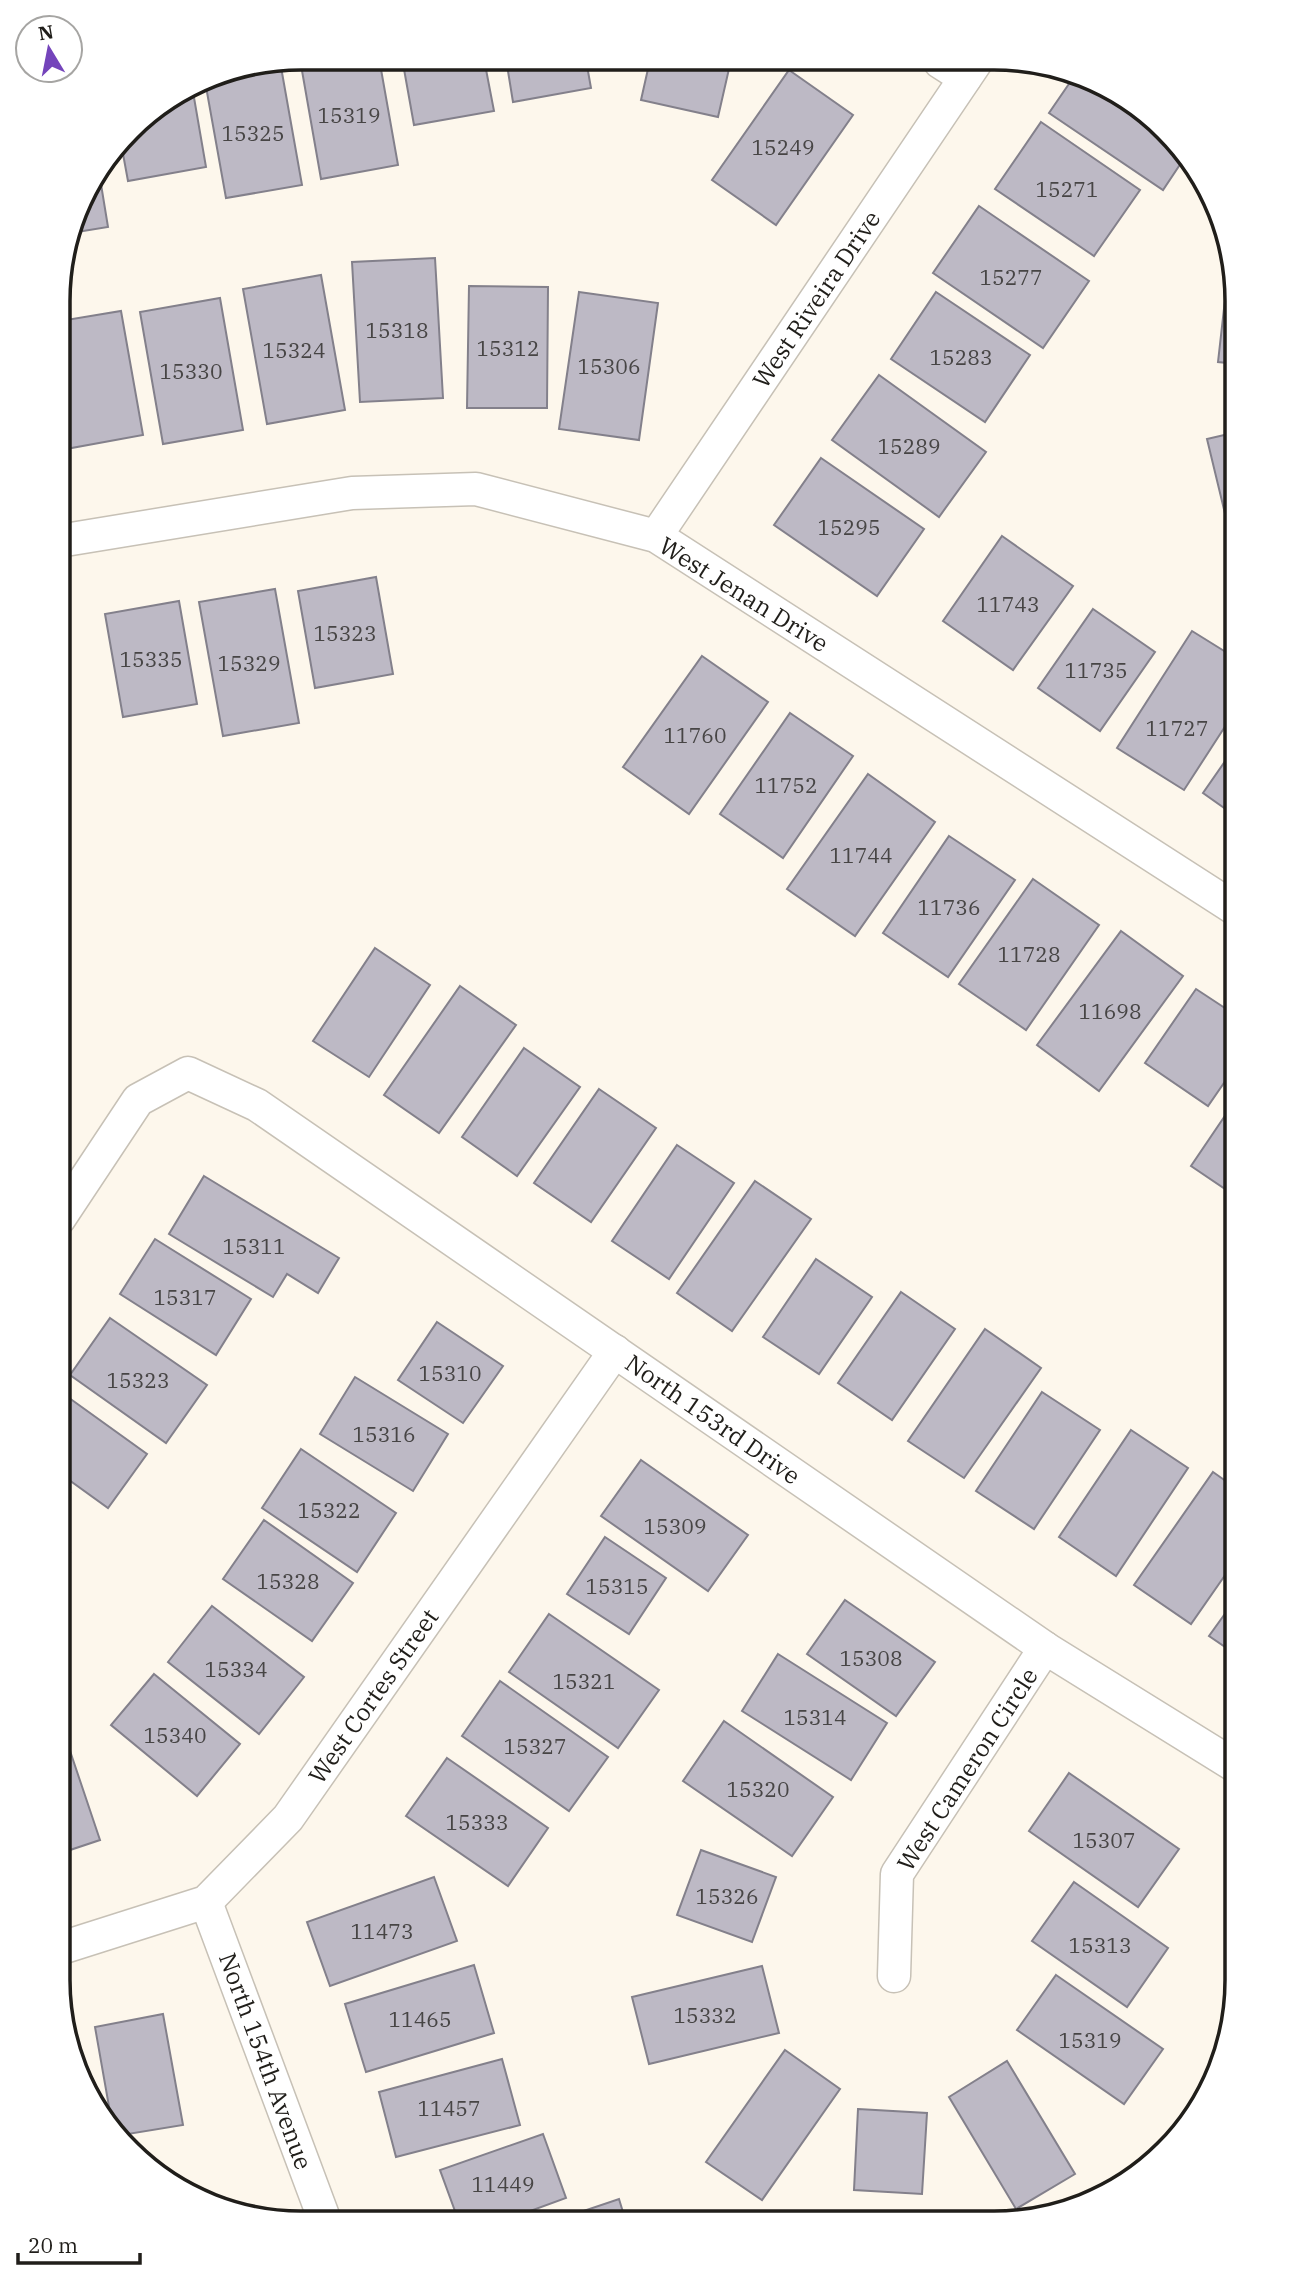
<svg xmlns="http://www.w3.org/2000/svg" width="1295" height="2281" font-family="'IBM Plex Serif',serif">
<style>
.building{fill:#bdb9c5;stroke:#83808b;stroke-width:2}
.lines{fill:none;stroke-linecap:round;stroke-linejoin:round}
.minor-casing{stroke:#c7c1b6;stroke-width:35}
.minor{stroke:#fff;stroke-width:32}
.labels{text-anchor:middle;dominant-baseline:central;stroke-width:5;stroke-linejoin:round;paint-order:stroke}
.number-label{font-size:21px;fill:#474545}
.street-label{font-size:24px;fill:#201e1a;stroke:#fff}
.rim{fill:none;stroke:#201e1a;stroke-width:3.5}
</style>
<rect width="100%" height="100%" fill="#fdf7ec"/>
<g class="building">
<path d="M 342,58 L 379,58 L 398,165 L 321,179 L 301,65 Z"/>
<path d="M 402,58 L 484,59 L 494,111 L 414,125 Z"/>
<path d="M 506,59 L 586,60 L 591,88 L 513,102 Z"/>
<path d="M 650,60 L 731,60 L 718,117 L 641,100 Z"/>
<path d="M 281,67 L 302,185 L 226,198 L 205,81 Z"/>
<path d="M 789,70 L 853,115 L 776,225 L 712,180 Z"/>
<path d="M 1073,78 L 1154,118 L 1183,160 L 1163,190 L 1049,113 Z"/>
<path d="M 192,86 L 206,167 L 128,181 L 121,143 L 140,118 Z"/>
<path d="M 1041,122 L 1140,190 L 1094,256 L 995,189 Z"/>
<path d="M 99,172 L 108,227 L 71,233 L 83,193 Z"/>
<path d="M 979,206 L 1089,281 L 1043,348 L 933,273 Z"/>
<path d="M 435,258 L 443,398 L 360,402 L 352,262 Z"/>
<path d="M 1228,273 L 1233,274 L 1237,301 L 1237,364 L 1218,362 Z"/>
<path d="M 321,275 L 345,410 L 267,424 L 243,289 Z"/>
<path d="M 469,286 L 548,287 L 547,408 L 467,408 Z"/>
<path d="M 579,292 L 658,303 L 639,440 L 559,429 Z"/>
<path d="M 936,292 L 1030,355 L 985,422 L 891,359 Z"/>
<path d="M 220,298 L 243,430 L 163,444 L 140,312 Z"/>
<path d="M 121,311 L 143,435 L 66,449 L 60,415 L 60,321 Z"/>
<path d="M 879,375 L 986,452 L 939,517 L 832,440 Z"/>
<path d="M 1237,432 L 1237,524 L 1228,526 L 1207,439 Z"/>
<path d="M 821,458 L 924,529 L 877,596 L 774,525 Z"/>
<path d="M 1002,536 L 1073,586 L 1013,670 L 943,621 Z"/>
<path d="M 376,577 L 393,674 L 315,688 L 298,591 Z"/>
<path d="M 275,589 L 299,723 L 223,736 L 199,602 Z"/>
<path d="M 179,601 L 197,704 L 123,717 L 105,614 Z"/>
<path d="M 1093,609 L 1155,652 L 1100,731 L 1038,688 Z"/>
<path d="M 1192,631 L 1237,659 L 1237,708 L 1184,790 L 1117,748 Z"/>
<path d="M 702,656 L 768,702 L 689,814 L 623,767 Z"/>
<path d="M 790,713 L 853,756 L 783,858 L 720,814 Z"/>
<path d="M 1237,744 L 1237,817 L 1203,793 Z"/>
<path d="M 868,774 L 935,822 L 855,936 L 787,889 Z"/>
<path d="M 949,836 L 1015,880 L 948,977 L 883,933 Z"/>
<path d="M 1033,879 L 1099,925 L 1026,1030 L 959,984 Z"/>
<path d="M 1121,931 L 1183,976 L 1099,1091 L 1037,1045 Z"/>
<path d="M 375,948 L 430,985 L 369,1077 L 313,1041 Z"/>
<path d="M 460,986 L 516,1025 L 439,1133 L 384,1095 Z"/>
<path d="M 1196,989 L 1237,1016 L 1237,1064 L 1208,1106 L 1145,1063 Z"/>
<path d="M 524,1048 L 580,1087 L 517,1176 L 462,1137 Z"/>
<path d="M 599,1089 L 656,1128 L 591,1222 L 534,1183 Z"/>
<path d="M 1237,1098 L 1237,1197 L 1191,1166 Z"/>
<path d="M 677,1145 L 734,1183 L 669,1279 L 612,1241 Z"/>
<path d="M 204,1176 L 339,1258 L 318,1293 L 287,1274 L 273,1297 L 169,1234 Z"/>
<path d="M 755,1181 L 811,1219 L 732,1331 L 677,1293 Z"/>
<path d="M 155,1239 L 251,1299 L 216,1355 L 120,1294 Z"/>
<path d="M 816,1259 L 872,1297 L 819,1374 L 763,1337 Z"/>
<path d="M 901,1292 L 955,1329 L 892,1420 L 838,1383 Z"/>
<path d="M 110,1318 L 207,1385 L 166,1443 L 70,1375 Z"/>
<path d="M 437,1322 L 503,1366 L 463,1423 L 398,1380 Z"/>
<path d="M 985,1329 L 1041,1368 L 964,1478 L 908,1441 Z"/>
<path d="M 355,1377 L 448,1434 L 413,1491 L 320,1434 Z"/>
<path d="M 1042,1392 L 1100,1430 L 1034,1529 L 976,1491 Z"/>
<path d="M 65,1395 L 147,1454 L 108,1508 L 58,1472 L 58,1404 Z"/>
<path d="M 1131,1430 L 1188,1468 L 1116,1576 L 1059,1537 Z"/>
<path d="M 301,1449 L 396,1513 L 357,1572 L 262,1508 Z"/>
<path d="M 641,1460 L 748,1535 L 708,1591 L 601,1516 Z"/>
<path d="M 1213,1472 L 1237,1489 L 1237,1558 L 1191,1624 L 1134,1585 Z"/>
<path d="M 264,1520 L 353,1583 L 312,1641 L 223,1579 Z"/>
<path d="M 58,1537 L 70,1552 L 58,1561 Z"/>
<path d="M 605,1537 L 666,1578 L 629,1634 L 567,1594 Z"/>
<path d="M 1237,1597 L 1237,1655 L 1209,1636 Z"/>
<path d="M 845,1600 L 935,1662 L 896,1716 L 807,1654 Z"/>
<path d="M 212,1606 L 304,1677 L 259,1734 L 168,1662 Z"/>
<path d="M 549,1614 L 659,1690 L 618,1748 L 509,1672 Z"/>
<path d="M 778,1654 L 887,1723 L 851,1780 L 742,1711 Z"/>
<path d="M 154,1674 L 240,1744 L 197,1796 L 111,1725 Z"/>
<path d="M 500,1681 L 608,1757 L 569,1811 L 462,1736 Z"/>
<path d="M 724,1721 L 833,1797 L 792,1856 L 683,1781 Z"/>
<path d="M 65,1736 L 100,1840 L 58,1854 L 58,1738 Z"/>
<path d="M 447,1758 L 548,1828 L 508,1886 L 406,1816 Z"/>
<path d="M 1069,1773 L 1179,1849 L 1138,1907 L 1029,1831 Z"/>
<path d="M 701,1850 L 776,1877 L 752,1942 L 677,1915 Z"/>
<path d="M 434,1877 L 457,1941 L 330,1986 L 307,1922 Z"/>
<path d="M 1074,1882 L 1168,1948 L 1127,2007 L 1032,1941 Z"/>
<path d="M 474,1965 L 494,2033 L 366,2072 L 345,2004 Z"/>
<path d="M 762,1966 L 779,2033 L 649,2064 L 632,1997 Z"/>
<path d="M 1056,1975 L 1163,2049 L 1124,2104 L 1017,2030 Z"/>
<path d="M 163,2014 L 183,2125 L 122,2135 L 111,2118 L 95,2027 Z"/>
<path d="M 76,2037 L 83,2077 L 71,2059 L 68,2039 Z"/>
<path d="M 785,2050 L 840,2089 L 762,2200 L 706,2162 Z"/>
<path d="M 502,2059 L 520,2125 L 396,2157 L 379,2092 Z"/>
<path d="M 1007,2061 L 1075,2174 L 1016,2209 L 949,2097 Z"/>
<path d="M 858,2109 L 927,2113 L 922,2194 L 854,2190 Z"/>
<path d="M 543,2134 L 566,2198 L 500,2222 L 459,2222 L 440,2170 Z"/>
<path d="M 619,2199 L 626,2222 L 551,2222 Z"/>
</g>
<g class="lines">
<g class="minor-casing">
<g id="minor">
<path d="M 940,62 L 965,78"/>
<path d="M 656,536 L 976,62"/>
<path d="M 59,541 L 352,493 L 476,489 L 656,536 L 1237,910"/>
<path d="M 59,1219 L 138,1100 L 188,1073 L 257,1105 L 1045,1648 L 1237,1767"/>
<path d="M 206,1902 L 325,2221"/>
<path d="M 58,1949 L 206,1902 L 288,1818 L 615,1351"/>
<path d="M 894,1976 L 897,1874 L 1045,1648"/>
</g>
</g>
<use href="#minor" class="minor"/>
</g>
<g class="labels">
<g class="number-label">
<text x="349" y="115">15319</text>
<text x="253" y="133">15325</text>
<text x="783" y="147">15249</text>
<text x="1067" y="189">15271</text>
<text x="1011" y="277">15277</text>
<text x="397" y="330">15318</text>
<text x="508" y="348">15312</text>
<text x="294" y="350">15324</text>
<text x="961" y="357">15283</text>
<text x="609" y="366">15306</text>
<text x="191" y="371">15330</text>
<text x="909" y="446">15289</text>
<text x="849" y="527">15295</text>
<text x="1008" y="604">11743</text>
<text x="345" y="633">15323</text>
<text x="151" y="659">15335</text>
<text x="249" y="663">15329</text>
<text x="1096" y="670">11735</text>
<text x="1177" y="728">11727</text>
<text x="695" y="735">11760</text>
<text x="786" y="785">11752</text>
<text x="861" y="855">11744</text>
<text x="949" y="907">11736</text>
<text x="1029" y="954">11728</text>
<text x="1110" y="1011">11698</text>
<text x="254" y="1246">15311</text>
<text x="185" y="1297">15317</text>
<text x="450" y="1373">15310</text>
<text x="138" y="1380">15323</text>
<text x="384" y="1434">15316</text>
<text x="329" y="1510">15322</text>
<text x="675" y="1526">15309</text>
<text x="288" y="1581">15328</text>
<text x="617" y="1586">15315</text>
<text x="871" y="1658">15308</text>
<text x="236" y="1669">15334</text>
<text x="584" y="1681">15321</text>
<text x="815" y="1717">15314</text>
<text x="175" y="1735">15340</text>
<text x="535" y="1746">15327</text>
<text x="758" y="1789">15320</text>
<text x="477" y="1822">15333</text>
<text x="1104" y="1840">15307</text>
<text x="727" y="1896">15326</text>
<text x="382" y="1931">11473</text>
<text x="1100" y="1945">15313</text>
<text x="705" y="2015">15332</text>
<text x="420" y="2019">11465</text>
<text x="1090" y="2040">15319</text>
<text x="449" y="2108">11457</text>
<text x="503" y="2184">11449</text>
</g>
<g class="street-label">
<text transform="translate(816 299) rotate(-56)">West Riveira Drive</text>
<text transform="translate(744 594) rotate(32)">West Jenan Drive</text>
<text transform="translate(713 1419) rotate(35)">North 153rd Drive</text>
<text transform="translate(373 1696) rotate(-55)">West Cortes Street</text>
<text transform="translate(967 1769) rotate(-57)">West Cameron Circle</text>
<text transform="translate(266 2061) rotate(70)">North 154th Avenue</text>
</g>
</g>
<path d="M0 0H1295V2281H0ZM301 70H994A231 231 0 0 1 1225 301V1980A231 231 0 0 1 994 2211H301A231 231 0 0 1 70 1980V301A231 231 0 0 1 301 70Z" fill="#fff" fill-rule="evenodd"/>
<path class="rim" d="M301 70H994A231 231 0 0 1 1225 301V1980A231 231 0 0 1 994 2211H301A231 231 0 0 1 70 1980V301A231 231 0 0 1 301 70Z"/>
<g transform="translate(49 49) rotate(350)"><circle r="33" fill="#ffffff" stroke="#a6a5a3" stroke-width="2"/>
<path d="M0-5L12 26L0 18L-12 26Z" fill="#7444bb"/>
<text y="-10" font-size="19" font-weight="bold" text-anchor="middle" fill="#201e1a">N</text>
</g>
<path d="M18 2253v10h122v-10" fill="none" stroke="#201e1a" stroke-width="3.5"/>
<text x="28" y="2253" font-size="21" fill="#201e1a" stroke="#ffffff" stroke-width="5" paint-order="stroke">20 m</text>
</svg>
